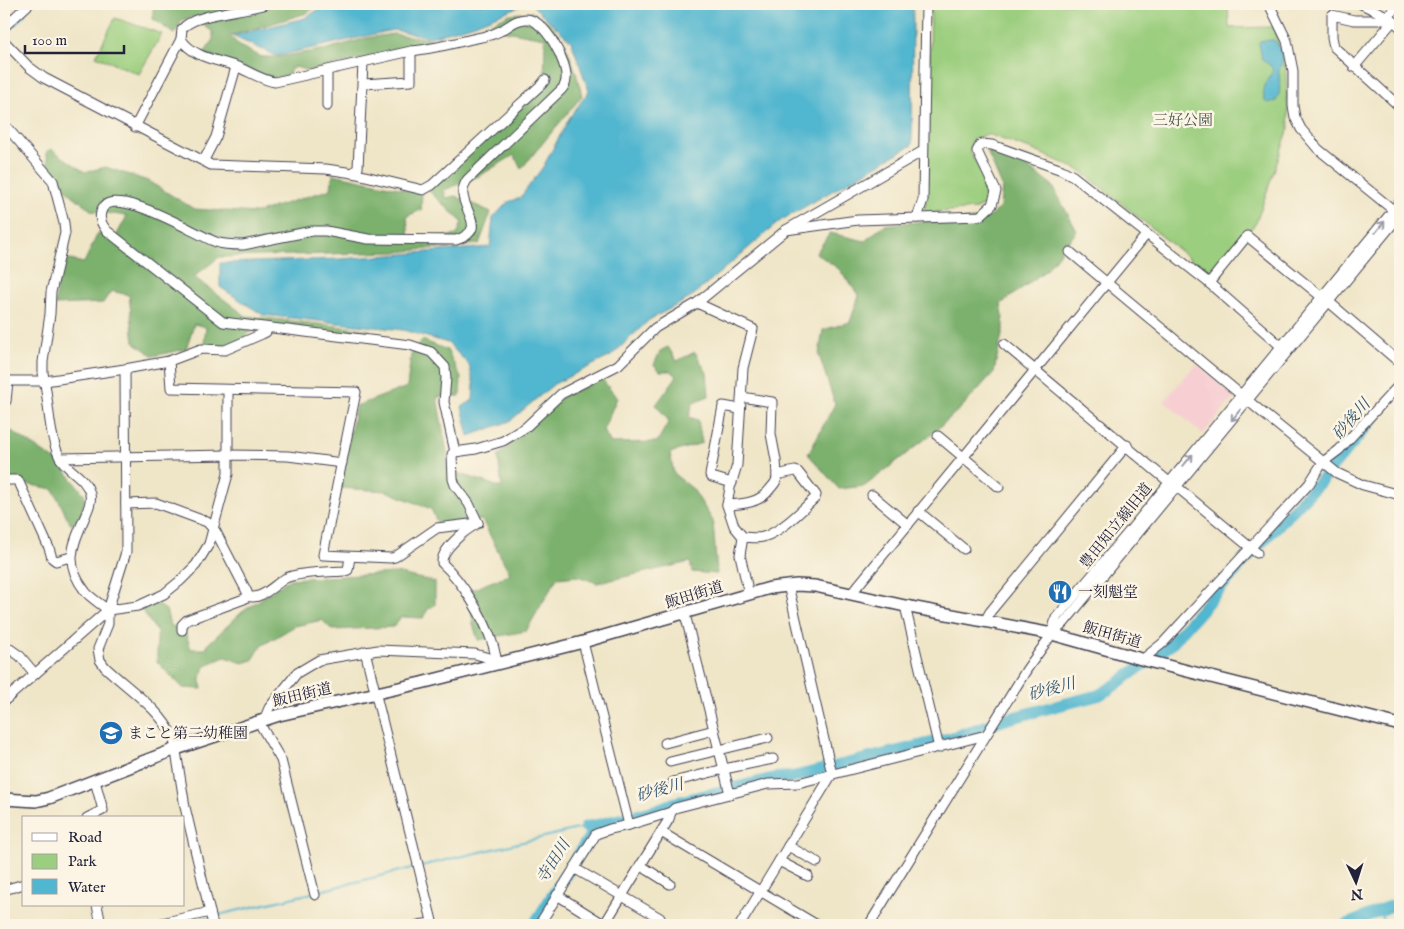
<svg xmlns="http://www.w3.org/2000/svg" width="1404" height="929" font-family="'IM FELL English','Noto Serif JP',serif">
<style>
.built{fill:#f7cfd3}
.green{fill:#9bce7e;stroke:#5e785c}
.forest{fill:#7cb16d;stroke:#4f6a54}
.water{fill:#51b6cf;stroke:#3a6c85}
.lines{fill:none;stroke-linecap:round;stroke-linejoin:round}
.stream{stroke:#51b6cf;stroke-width:2}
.river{stroke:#51b6cf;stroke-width:12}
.minor-casing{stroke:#413f50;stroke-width:11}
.major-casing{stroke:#413f50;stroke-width:14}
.minor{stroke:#fff;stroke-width:9}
.major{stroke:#fff;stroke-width:11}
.oneway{stroke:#9c9ca7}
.labels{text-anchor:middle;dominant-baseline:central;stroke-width:5;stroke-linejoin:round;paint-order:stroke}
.park-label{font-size:15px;fill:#46564f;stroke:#fcf5e5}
.street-label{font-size:15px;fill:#22223b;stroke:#fcf5e5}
.poi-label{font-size:15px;fill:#22223b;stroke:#fcf5e5;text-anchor:start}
.water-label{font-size:16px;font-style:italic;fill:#32566f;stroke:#fcf5e5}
</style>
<rect width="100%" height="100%" fill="#fcf5e5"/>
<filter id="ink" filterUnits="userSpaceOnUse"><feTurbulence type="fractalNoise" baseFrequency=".02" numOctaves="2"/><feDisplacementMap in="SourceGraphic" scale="10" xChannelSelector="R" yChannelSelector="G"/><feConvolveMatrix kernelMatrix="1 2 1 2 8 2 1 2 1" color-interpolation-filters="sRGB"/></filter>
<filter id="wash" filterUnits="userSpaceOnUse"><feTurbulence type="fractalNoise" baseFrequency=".0096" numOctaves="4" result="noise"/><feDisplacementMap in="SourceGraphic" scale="20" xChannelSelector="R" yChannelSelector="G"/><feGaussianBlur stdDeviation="1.12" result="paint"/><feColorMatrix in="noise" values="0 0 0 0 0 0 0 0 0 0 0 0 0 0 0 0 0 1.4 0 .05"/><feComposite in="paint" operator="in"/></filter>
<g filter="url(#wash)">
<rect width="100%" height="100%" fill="#efe5c7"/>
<path class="built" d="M 1196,364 L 1234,397 L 1203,434 L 1164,401 Z"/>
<g class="green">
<path d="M 931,4 L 1228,4 L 1229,28 L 1273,27 L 1285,61 L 1289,128 L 1256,223 L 1210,275 L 1081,171 L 1033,150 L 987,134 L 971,141 L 970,152 L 987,183 L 990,193 L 984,205 L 976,209 L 924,213 L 927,191 Z"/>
<path d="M 115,18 L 162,34 L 139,74 L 96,56 Z"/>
</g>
<g class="forest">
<path d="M 159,4 L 320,4 L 307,13 L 230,36 L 241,47 L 262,57 L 279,57 L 327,49 L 367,38 L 393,34 L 431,39 L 430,44 L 308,71 L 296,67 L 291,69 L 288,76 L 269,78 L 204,53 L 213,41 L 213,32 L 193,17 L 182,20 L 174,34 L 153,19 L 153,9 Z"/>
<path d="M 532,12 C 537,16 544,19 549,23 C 568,41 576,71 582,96 L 521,169 L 514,155 L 479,176 L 444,190 L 446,198 L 455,196 L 491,212 L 479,244 L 396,252 L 219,257 L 194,277 L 246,316 L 369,330 L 370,337 L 259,324 L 246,335 L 239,348 L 204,344 L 206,327 L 194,324 L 186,349 L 153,356 L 134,342 L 129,295 L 111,291 L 103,303 L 55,305 L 60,258 L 84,263 L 98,233 L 115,238 L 127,216 L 92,211 L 72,195 L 47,171 L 48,159 L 46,152 L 51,149 L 85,172 L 106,167 L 148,181 L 194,209 L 256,213 L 331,189 L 333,174 L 422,193 L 421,210 L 407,216 L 409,241 L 457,235 L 462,222 L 427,189 L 544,89 L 545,38 L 483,27 L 510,14 Z"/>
<path d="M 987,151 L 1017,159 L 1052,185 L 1077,231 L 1046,270 L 1001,304 L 1004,325 L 994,372 L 964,405 L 933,433 L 865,486 L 839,489 L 808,454 L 835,404 L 819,355 L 823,330 L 850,322 L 859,296 L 839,269 L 816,253 L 830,233 L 865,241 L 884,225 L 929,221 L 981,219 L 993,215 L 1000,207 L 1002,186 Z"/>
<path d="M 422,340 L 447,350 L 461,378 L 460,396 L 437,397 L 447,453 L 447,469 L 502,488 L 498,456 L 562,397 L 602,379 L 617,398 L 603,430 L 611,443 L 657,442 L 669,421 L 656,405 L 677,376 L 671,371 L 660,371 L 654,365 L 660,351 L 668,347 L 677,361 L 695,352 L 707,373 L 709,396 L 693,402 L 689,417 L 698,420 L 702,443 L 670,453 L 674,474 L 693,489 L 713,521 L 717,574 L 692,572 L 690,562 L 597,583 L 578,576 L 557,578 L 526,631 L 478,640 L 473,624 L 469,591 L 510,574 L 482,520 L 438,524 L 431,509 L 386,491 L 339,488 L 356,406 L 407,387 L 411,355 Z"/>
<path d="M 4,426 L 58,462 L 85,495 L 81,517 L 71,525 L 53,489 L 4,480 Z"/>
<path d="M 396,573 L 435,582 L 435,605 L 428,609 L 423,618 L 401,617 L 393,627 L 332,630 L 322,620 L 295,626 L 261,646 L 253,660 L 243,663 L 225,657 C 206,665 198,666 202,689 L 183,688 L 157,662 L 157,632 L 141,609 L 154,602 L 166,610 L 170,625 L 185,631 L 191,649 L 206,649 L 209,643 L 242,612 L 290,579 Z"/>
</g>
<g class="water">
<path d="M 327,4 L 526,4 L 472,25 L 431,37 L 393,30 L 277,56 L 232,36 L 305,18 Z"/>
<path d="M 531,4 L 913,4 L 912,145 L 780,221 L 690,298 L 649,320 L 611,356 L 554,384 L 510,421 L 469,436 L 462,407 L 473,400 L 474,385 L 469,365 L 448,343 L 403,330 L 263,315 L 220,287 L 220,263 L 341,259 L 490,247 L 493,218 L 508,202 L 520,198 L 543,167 L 570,117 L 589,91 L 571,41 Z"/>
<path d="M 1274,40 C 1279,45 1284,55 1282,62 C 1281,66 1278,70 1279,74 C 1280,84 1281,92 1276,101 L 1267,103 C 1259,95 1267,79 1273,71 L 1273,68 L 1262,59 L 1259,43 L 1260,41 Z"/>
</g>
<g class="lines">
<g class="stream">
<path d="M 4,36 L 25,14"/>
<path d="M 421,866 L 586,827"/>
<path d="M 316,892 L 416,867"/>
<path d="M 1379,911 L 1385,925"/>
<path d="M 214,916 L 312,893"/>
<path d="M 175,924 L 207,918"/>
</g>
<g class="river">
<path d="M 597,825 L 653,811 L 674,803 L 775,778 L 793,777 L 951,738 L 1007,719 L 1099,695 L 1111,688 L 1169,646 L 1254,550 L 1319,483 L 1373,419"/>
<path d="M 534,925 L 597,825 L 586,827"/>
<path d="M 1346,925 L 1400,902"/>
</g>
</g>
</g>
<g filter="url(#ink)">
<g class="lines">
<g class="minor-casing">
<g id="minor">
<path d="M 266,4 C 246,11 194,13 182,29 L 181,39 C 194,58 215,59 235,66 C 249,71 261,80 275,82 L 411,51 C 432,49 452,44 472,39 C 480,37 491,36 498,32 C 508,28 514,19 526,19 C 545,19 568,63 566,79 C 566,83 564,87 561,90 L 467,180 C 464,185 462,189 463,195 C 465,214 487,230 456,240 L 368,239 L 326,231 L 312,231 L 243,245 C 234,245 224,245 216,242 C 198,236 109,180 101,212 C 99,220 102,224 106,230 L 223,322 L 410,345 L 431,352 L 445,367 L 446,378 L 444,402 L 455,452 L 452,454 L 453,479 L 455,485 L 469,504 L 478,523"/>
<path d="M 1269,4 L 1287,41 L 1293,71 L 1293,106 L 1295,117 L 1301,129 L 1318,149 L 1397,213"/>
<path d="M 1361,4 L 1389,17 L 1400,27"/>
<path d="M 1389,17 L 1396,4"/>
<path d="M 1391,20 L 1354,20 L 1332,15 L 1332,37 L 1334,47 L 1400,107"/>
<path d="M 4,27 L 29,4"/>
<path d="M 4,41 L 29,67 L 44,78 L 211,165 L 326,169 L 353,173 L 423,190 L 432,185 L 542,84 L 545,80"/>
<path d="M 1354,67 L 1393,21"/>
<path d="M 363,84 L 411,81 L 411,51"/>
<path d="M 327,106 L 327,71"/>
<path d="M 4,124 L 53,181 L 64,223 L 65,233 L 51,292 L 50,314 L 43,362 L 43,373 C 49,399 48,432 59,456 C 66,471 86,476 90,494 C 92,503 87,511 84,519 C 72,547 64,564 85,591 C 88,596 102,605 108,610"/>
<path d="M 135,127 L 181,39"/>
<path d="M 204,160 L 216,137 L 236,67"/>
<path d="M 353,173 L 358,168 L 363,63"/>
<path d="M 917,218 L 923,200 L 926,4"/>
<path d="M 786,230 L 858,220 L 980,216 L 992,205 L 996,191 L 977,151 L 981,144 L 992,145 L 1062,170 L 1073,176 L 1209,283 L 1282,347"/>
<path d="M 1070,252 L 1264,414 L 1337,473 L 1363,485 L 1400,495"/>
<path d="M 1209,283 L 1247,236 L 1323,298"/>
<path d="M 1329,302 L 1400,363"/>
<path d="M 697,303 L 753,329 L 743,368 L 737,465 L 730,488 L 727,505 L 734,526 L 743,537 L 740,555 L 749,594"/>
<path d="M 1004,344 L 1169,482"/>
<path d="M 169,361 L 171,388 L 356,392 L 323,555 L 391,558 L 395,557 L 437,528 L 478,523"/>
<path d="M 125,369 L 126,552 L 108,610 L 108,624 L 98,649 L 100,660 L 105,667 C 128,689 161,709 174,739 L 185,807 L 213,925"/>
<path d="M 4,380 L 8,381 L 45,381 L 125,369 L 169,361 L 201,349 L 225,350 L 262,334 L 266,332 L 268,328"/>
<path d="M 742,397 L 772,402 L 771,434 L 776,460 L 777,475"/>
<path d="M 4,400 L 6,401 L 8,381"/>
<path d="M 938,436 L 999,487"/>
<path d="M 455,452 L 476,449 L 503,441 L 526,427 L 561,394 L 618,365 L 655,328 L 697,303 L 786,230 L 923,151"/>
<path d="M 60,458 L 229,455 L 288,456 L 342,463"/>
<path d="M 4,480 L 18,480 L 49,548 L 52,558 L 56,561 L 71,557"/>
<path d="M 732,483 L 712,477 L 710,475 L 723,406 L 740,409"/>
<path d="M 1177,487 L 1257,553"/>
<path d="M 872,495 L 908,525"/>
<path d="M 126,504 L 156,503 L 207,522 L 216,532 L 247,592 L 248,596 C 261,601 275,584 286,578 C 299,572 330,572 345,571 L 348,570 L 350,557"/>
<path d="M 727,505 C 743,504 760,503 770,489 C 774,484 777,482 777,475 L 795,471 L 798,472 L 816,495 L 815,498 C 802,510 781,532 763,537 C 757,539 749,537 743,537"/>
<path d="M 918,511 L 964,549"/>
<path d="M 475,525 C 464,531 441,550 442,563 C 462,581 485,619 493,645 C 495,651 495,657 498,663"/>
<path d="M 851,594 L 1146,235"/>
<path d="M 905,606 L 939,748"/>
<path d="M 685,614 L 730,794"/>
<path d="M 985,621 L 990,612 L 1127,445"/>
<path d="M 182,630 L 182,625 L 187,620 L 244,599 L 248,596"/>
<path d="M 1052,633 L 1056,618 L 1127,534 L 1400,202"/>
<path d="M 583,642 L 629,825 L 671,812 L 669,819 L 604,925"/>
<path d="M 4,651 L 10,649 L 20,656 L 35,674"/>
<path d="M 365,651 L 433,925"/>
<path d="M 1143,659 L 1163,643 L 1309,484 L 1323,462 L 1339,450 L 1400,384"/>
<path d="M 4,701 L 108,610 L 138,606 L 164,594 L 180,581 L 196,565 L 209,544 L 228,474 L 228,390"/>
<path d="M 264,720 L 269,708 L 297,673 L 319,660 L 378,650 L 475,654 L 496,660"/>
<path d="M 260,721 L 261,726 L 281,760 L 315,895"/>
<path d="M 665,743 L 714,730"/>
<path d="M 670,762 L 768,738"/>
<path d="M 673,782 L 724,769 L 773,759"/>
<path d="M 671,812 L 675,808 L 768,784 L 798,783 L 986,735"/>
<path d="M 87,818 L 103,810 L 95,781"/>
<path d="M 661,832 L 817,925"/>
<path d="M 788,846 L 817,862"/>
<path d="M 779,861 L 808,876"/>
<path d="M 640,865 L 670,884"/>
<path d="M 574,868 L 660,918"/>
<path d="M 4,890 L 24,884"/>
<path d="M 557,895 L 605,925"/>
<path d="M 97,905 L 101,925"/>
<path d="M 153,925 L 210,912"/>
<path d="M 418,925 L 432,923"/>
<path d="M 539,925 L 596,834 L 610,829 L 629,825"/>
<path d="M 740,925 L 832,774 L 788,585"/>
<path d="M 869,925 L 1027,669 L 1052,634 L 1064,623 L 1400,215"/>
</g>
</g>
<g class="major-casing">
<path id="major" d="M 4,799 L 36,801 L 49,798 L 176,749 L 279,715 L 421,683 L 583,642 L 770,588 L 797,585 L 815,586 L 905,606 L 1052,634 L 1152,662 L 1400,725"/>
</g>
<use href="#minor" class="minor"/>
<use href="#major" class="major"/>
</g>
<defs><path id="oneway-shaft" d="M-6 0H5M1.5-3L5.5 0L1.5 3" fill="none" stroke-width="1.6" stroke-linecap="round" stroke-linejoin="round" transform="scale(1.25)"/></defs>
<g class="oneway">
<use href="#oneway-shaft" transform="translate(1380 227) rotate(-51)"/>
<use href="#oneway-shaft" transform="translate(1236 415) rotate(129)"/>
<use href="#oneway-shaft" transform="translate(1188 460) rotate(-50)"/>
</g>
</g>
<defs>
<g id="restaurant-disc" transform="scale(1.25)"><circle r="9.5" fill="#1f6fb2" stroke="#fcf5e5"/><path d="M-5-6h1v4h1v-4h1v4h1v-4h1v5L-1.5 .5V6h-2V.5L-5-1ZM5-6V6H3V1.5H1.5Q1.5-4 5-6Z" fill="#fff"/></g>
<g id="school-disc" transform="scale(1.25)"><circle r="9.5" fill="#1f6fb2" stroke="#fcf5e5"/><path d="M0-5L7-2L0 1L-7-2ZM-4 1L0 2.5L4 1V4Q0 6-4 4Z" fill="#fff"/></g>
</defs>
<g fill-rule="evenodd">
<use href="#restaurant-disc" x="1060" y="592"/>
<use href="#school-disc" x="111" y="733"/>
</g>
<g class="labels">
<g class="park-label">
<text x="1183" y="120">三好公園</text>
</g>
<g class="street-label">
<text transform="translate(1116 526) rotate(-51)">豊田知立線旧道</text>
<text transform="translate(694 595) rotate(-17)">飯田街道</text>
<text transform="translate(1112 635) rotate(16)">飯田街道</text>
<text transform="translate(302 695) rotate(-13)">飯田街道</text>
</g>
<g class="poi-label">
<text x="1078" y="592">一刻魁堂</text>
<text x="128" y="733">まこと第二幼稚園</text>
</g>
<g class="water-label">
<text transform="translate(1352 420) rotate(-49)">砂後川</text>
<text transform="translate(1052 690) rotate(-15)">砂後川</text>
<text transform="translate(660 791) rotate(-15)">砂後川</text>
<text transform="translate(554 862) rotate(-58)">寺田川</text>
</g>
</g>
<rect width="1404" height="929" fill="none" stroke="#fcf5e5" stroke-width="20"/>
<rect x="22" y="816" width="162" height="90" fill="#fcf5e5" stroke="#a5a1a1"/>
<rect x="32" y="833" width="25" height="8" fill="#ffffff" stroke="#a5a1a1"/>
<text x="68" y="842" font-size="15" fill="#22223b">Road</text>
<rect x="32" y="854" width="25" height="15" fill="#9bce7e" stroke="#a5a1a1"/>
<text x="68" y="866" font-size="15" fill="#22223b">Park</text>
<rect x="32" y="879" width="25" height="15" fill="#51b6cf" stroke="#a5a1a1"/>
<text x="68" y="892" font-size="15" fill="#22223b">Water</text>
<g transform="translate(1356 882) rotate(176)" stroke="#fcf5e5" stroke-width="4" paint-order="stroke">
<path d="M0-4L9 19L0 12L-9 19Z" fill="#22223b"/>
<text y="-8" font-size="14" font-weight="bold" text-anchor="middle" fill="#22223b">N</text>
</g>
<path d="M25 45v8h99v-8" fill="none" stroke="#22223b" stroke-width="2.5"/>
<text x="32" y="45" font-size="15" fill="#22223b" stroke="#fcf5e5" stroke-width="4" paint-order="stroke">100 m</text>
</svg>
